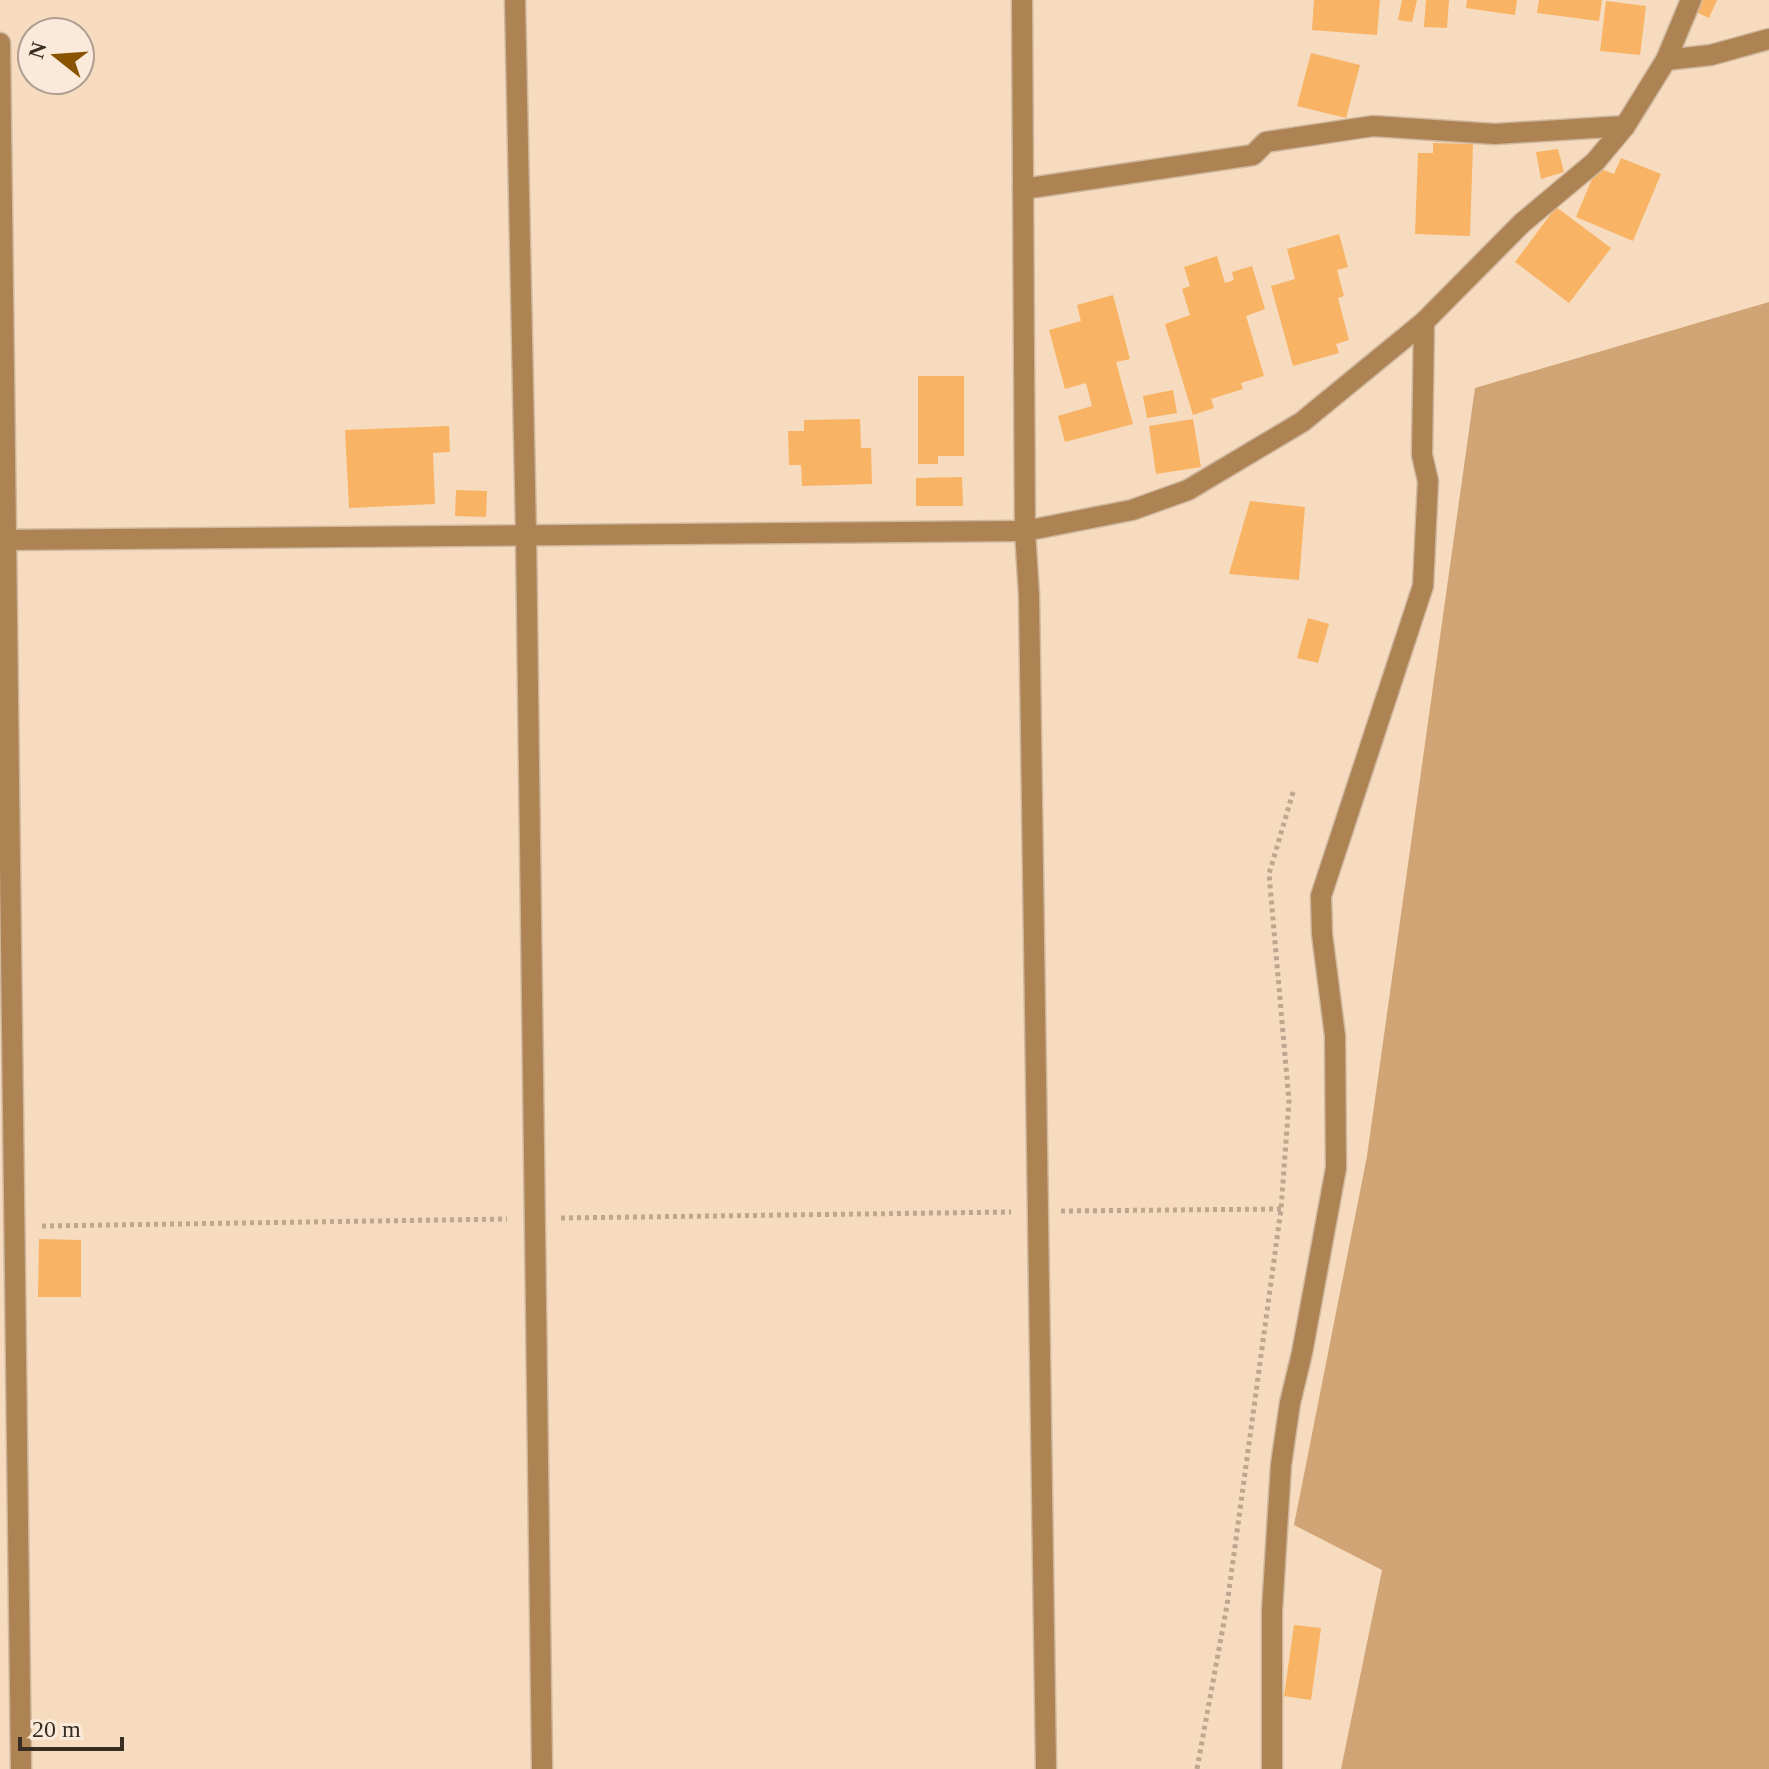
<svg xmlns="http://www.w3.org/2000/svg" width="1769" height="1769" font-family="'Times New Roman',serif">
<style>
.green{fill:#d0a475}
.building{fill:#f8b364}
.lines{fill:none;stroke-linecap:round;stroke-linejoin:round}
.minor-casing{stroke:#d0b8a0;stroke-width:23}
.path{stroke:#bda790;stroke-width:5;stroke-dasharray:4 4;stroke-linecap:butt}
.minor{stroke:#ae8353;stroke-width:20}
</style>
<rect width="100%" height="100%" fill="#f6dbbf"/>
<path class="green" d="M 1769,302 L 1769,1769 L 1341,1769 L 1382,1570 L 1294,1525 L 1367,1156 L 1475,388 Z"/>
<g class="building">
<path d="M 1314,0 L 1380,0 L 1377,35 L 1312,30 Z"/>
<path d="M 1402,0 L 1417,0 L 1412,22 L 1398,20 Z"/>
<path d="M 1426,0 L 1449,0 L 1447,28 L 1424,27 Z"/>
<path d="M 1467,0 L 1517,0 L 1515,15 L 1466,8 Z"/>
<path d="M 1539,0 L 1602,0 L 1599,21 L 1537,13 Z"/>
<path d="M 1702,0 L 1717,0 L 1709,18 L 1696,12 Z"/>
<path d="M 1606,1 L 1646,6 L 1640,55 L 1600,51 Z"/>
<path d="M 1311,53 L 1360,65 L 1346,118 L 1297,106 Z"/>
<path d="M 1433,143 L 1473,144 L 1470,236 L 1415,234 L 1418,153 L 1433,153 Z"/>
<path d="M 1558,149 L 1564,172 L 1541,179 L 1536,152 Z"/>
<path d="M 1621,158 L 1661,174 L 1633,241 L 1576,217 L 1597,167 L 1614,174 Z"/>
<path d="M 1556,207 L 1611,248 L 1569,303 L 1515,262 Z"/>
<path d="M 1339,234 L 1348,267 L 1337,270 L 1344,296 L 1338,298 L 1349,340 L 1336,344 L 1339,353 L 1293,366 L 1271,286 L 1295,279 L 1287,249 Z"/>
<path d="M 1217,256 L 1225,283 L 1234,280 L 1232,272 L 1252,266 L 1265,309 L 1246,316 L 1264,376 L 1241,383 L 1243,389 L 1211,399 L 1214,408 L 1193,415 L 1165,324 L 1190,315 L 1182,289 L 1190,286 L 1184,267 Z"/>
<path d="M 1113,295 L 1130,359 L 1116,362 L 1133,424 L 1065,442 L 1058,416 L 1092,406 L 1086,383 L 1065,389 L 1049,330 L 1081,321 L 1077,305 Z"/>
<path d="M 918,376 L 964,376 L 964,456 L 938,456 L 938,464 L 918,464 Z"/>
<path d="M 1173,390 L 1177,413 L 1147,418 L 1143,396 Z"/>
<path d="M 860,419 L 861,448 L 871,448 L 872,484 L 802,486 L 801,465 L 789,465 L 788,431 L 804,431 L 804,420 Z"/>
<path d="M 1193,419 L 1201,467 L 1156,474 L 1149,426 Z"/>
<path d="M 449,426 L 450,452 L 433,453 L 435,504 L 349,508 L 345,430 Z"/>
<path d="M 962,477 L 963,506 L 916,506 L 916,478 Z"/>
<path d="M 456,490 L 487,491 L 486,517 L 455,516 Z"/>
<path d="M 1250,501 L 1305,507 L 1299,580 L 1229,574 Z"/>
<path d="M 1308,618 L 1329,624 L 1318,663 L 1297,658 Z"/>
<path d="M 39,1239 L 81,1240 L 81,1297 L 38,1297 Z"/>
<path d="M 1294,1625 L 1321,1628 L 1311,1700 L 1284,1696 Z"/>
</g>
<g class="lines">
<g class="minor-casing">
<g id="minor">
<path d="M 515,0 L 526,534 L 542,1769"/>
<path d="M 1022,0 L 1025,531 L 1029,595 L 1046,1769"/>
<path d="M 0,43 L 21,1769"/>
<path d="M 1666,60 L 1711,55 L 1769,39"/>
<path d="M 1023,189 L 1253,155 L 1266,142 L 1373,126 L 1495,134 L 1625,126"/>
<path d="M 0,540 L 1025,531 L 1132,510 L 1188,490 L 1302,422 L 1424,322 L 1522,223 L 1595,162 L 1625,126 L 1666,60 L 1691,0"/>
<path d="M 1272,1769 L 1272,1611 L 1281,1465 L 1290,1403 L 1302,1353 L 1336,1168 L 1335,1036 L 1322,934 L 1321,896 L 1423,586 L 1428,481 L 1422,455 L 1424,322"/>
</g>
</g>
<g class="path">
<path d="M 1061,1211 L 1281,1209"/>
<path d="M 561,1218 L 1011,1212"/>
<path d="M 42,1226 L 507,1219"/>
<path d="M 1197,1769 L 1227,1605 L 1281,1209 L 1289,1101 L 1269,874 L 1294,789"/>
</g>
<use href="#minor" class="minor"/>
</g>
<g transform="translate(56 56) rotate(287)"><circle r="38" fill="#fbead9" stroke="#ad9e90" stroke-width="2"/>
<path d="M0-6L14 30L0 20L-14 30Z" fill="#895401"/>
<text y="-12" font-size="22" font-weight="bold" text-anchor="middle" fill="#372d22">N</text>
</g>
<path d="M20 1737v12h102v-12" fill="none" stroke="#372d22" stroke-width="4"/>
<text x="32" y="1737" font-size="24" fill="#372d22" stroke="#fbead9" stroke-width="6" paint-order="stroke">20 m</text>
</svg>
